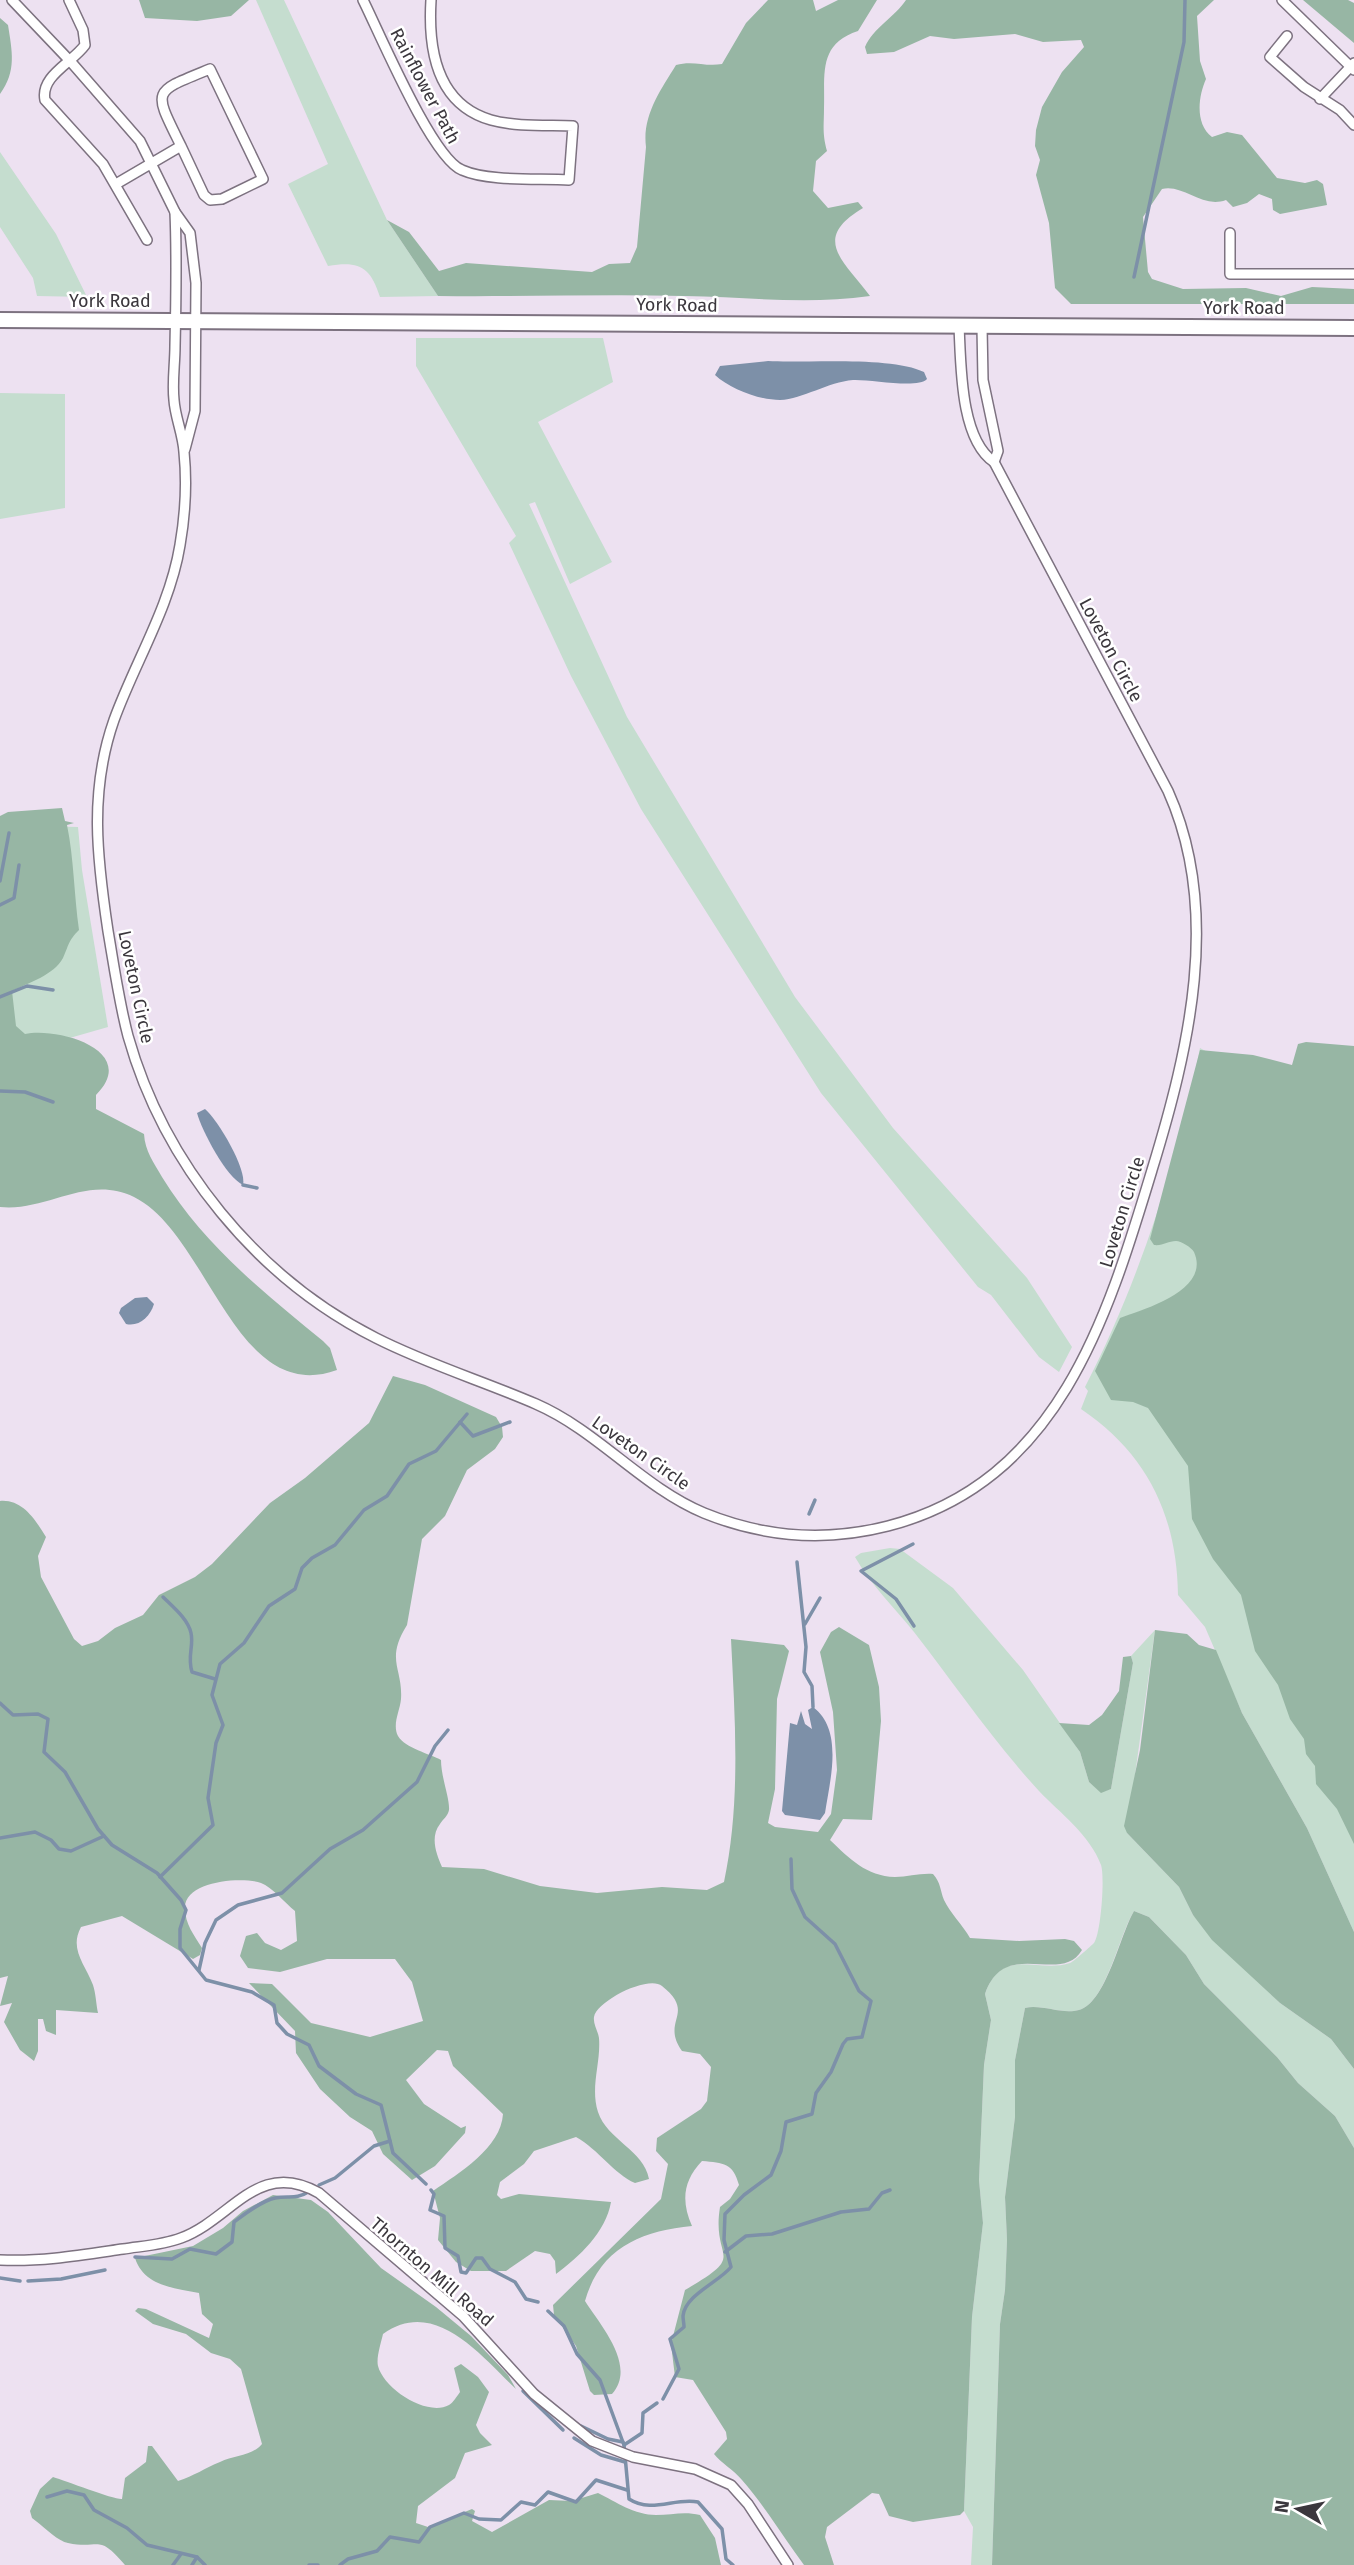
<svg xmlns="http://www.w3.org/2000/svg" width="1354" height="2565" font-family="'Fira Sans',sans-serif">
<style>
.green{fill:#c5ddcf}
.forest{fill:#97b6a4}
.water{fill:#7d90a8}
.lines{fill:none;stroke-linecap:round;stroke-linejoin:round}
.stream{stroke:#7d90a8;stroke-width:3.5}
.street-casing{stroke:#7d7280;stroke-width:12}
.primary-casing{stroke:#7d7280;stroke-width:18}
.street{stroke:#fff;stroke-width:9}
.primary{stroke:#fff;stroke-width:14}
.labels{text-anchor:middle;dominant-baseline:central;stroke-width:5;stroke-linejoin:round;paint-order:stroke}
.street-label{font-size:18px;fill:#3b373d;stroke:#fff}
</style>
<rect width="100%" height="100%" fill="#ede1f1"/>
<g class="green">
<path d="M 256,0 L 284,0 L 387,220 L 438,296 L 380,297 C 370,266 359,261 328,266 L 288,184 L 328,164 Z"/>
<path d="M 0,152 L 56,234 L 87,297 L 37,296 L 33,278 L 0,227 Z"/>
<path d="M 416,338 L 603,338 L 613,382 L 538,422 L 612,562 L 570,584 L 535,502 L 529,504 L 627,717 L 795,997 L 893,1128 L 1027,1278 L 1072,1347 L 1059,1372 L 1039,1357 L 991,1295 L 978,1287 L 821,1093 L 641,809 L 571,676 L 509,543 L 516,536 L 416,366 Z"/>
<path d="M 0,393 L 65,394 L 65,508 L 0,519 Z"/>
<path d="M 0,825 L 78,827 L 82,870 L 108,1027 L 0,1058 Z"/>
<path d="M 1200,1048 L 1354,1133 L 1354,1932 L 1307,1828 L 1242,1713 L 1205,1627 L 1178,1595 C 1177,1517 1148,1454 1081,1409 L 1088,1391 L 1085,1387 C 1138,1284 1178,1162 1200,1048 Z"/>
<path d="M 890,1548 L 900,1549 L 953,1588 L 1023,1670 L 1080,1752 L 1089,1782 L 1101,1792 L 1111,1789 L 1133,1663 L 1131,1656 L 1155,1630 L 1127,1833 L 1179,1887 L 1193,1915 L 1280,2003 L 1331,2039 L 1354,2069 L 1354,2148 L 1335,2116 L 1298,2083 L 1277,2057 L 1204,1984 L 1186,1955 L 1149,1917 L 1134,1911 C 1119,1935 1106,2003 1079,2010 C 1062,2015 1042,2004 1025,2008 L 1015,2060 L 1015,2117 L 1005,2197 L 1007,2240 L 1005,2290 L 1000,2324 L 992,2565 L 971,2565 L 973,2527 L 964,2511 L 972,2317 L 983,2223 L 979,2180 L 984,2065 L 991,2020 L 985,1994 C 1002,1945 1037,1974 1070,1963 C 1072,1963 1092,1945 1094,1943 C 1101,1934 1105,1876 1101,1865 C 1090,1835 1060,1813 1039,1791 C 994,1742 955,1685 914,1632 C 894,1607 871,1585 855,1557 L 861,1553 Z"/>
</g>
<g class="forest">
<path d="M 139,0 L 249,0 L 231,16 L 197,21 L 145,18 Z"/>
<path d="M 768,0 L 813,0 L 816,11 L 838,0 L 877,0 L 858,31 C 818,44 825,74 824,108 C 824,125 822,133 827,151 L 816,161 L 813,191 L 828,208 L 858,202 L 863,208 C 811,239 843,260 870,296 C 806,305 748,297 684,296 C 602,294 520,297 438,296 L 387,220 L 409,232 L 439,271 L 466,263 L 592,272 L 609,264 L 630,263 L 637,247 L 646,147 C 642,116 660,91 676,65 C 693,60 705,67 722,64 L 746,23 Z"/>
<path d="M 906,0 L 1214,0 L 1197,16 L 1200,61 L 1206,79 C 1198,97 1195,124 1212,137 L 1227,132 L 1242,135 L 1277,178 L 1305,183 L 1317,180 L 1323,184 L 1327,205 L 1280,214 L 1273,210 L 1272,199 L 1259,194 L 1247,203 L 1233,207 L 1226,200 C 1202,209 1184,184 1162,189 L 1143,217 L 1148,272 L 1152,279 L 1183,289 L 1246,288 L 1281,296 L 1312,287 L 1354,289 L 1354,304 L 1071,304 L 1055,288 L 1049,223 L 1036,175 L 1040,160 L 1035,146 L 1036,130 L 1042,107 L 1062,72 L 1084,47 L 1081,40 L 1043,42 L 1015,34 L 954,39 L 930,36 L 894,52 L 867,54 L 865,47 C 873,28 895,17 906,0 Z"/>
<path d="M 1303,0 L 1348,0 L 1354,3 L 1354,43 Z"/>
<path d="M 0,18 L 8,25 C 12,51 17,71 0,94 Z"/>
<path d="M 62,808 L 65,821 L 74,823 L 67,825 C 74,859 74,895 79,930 C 68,941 69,945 63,958 C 54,975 28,983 12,991 L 16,1026 L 25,1034 C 59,1027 140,1051 96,1095 L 96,1109 L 144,1134 C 145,1151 154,1163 162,1177 C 203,1244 263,1292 323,1341 L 330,1348 L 337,1370 C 235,1407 209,1234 134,1197 C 87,1174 47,1212 0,1207 L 0,816 L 8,812 Z"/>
<path d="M 1306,1042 L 1354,1046 L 1354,1844 L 1337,1809 L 1316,1784 L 1315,1766 L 1306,1754 L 1304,1739 L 1290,1719 L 1278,1685 L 1255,1651 L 1241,1595 L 1213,1559 L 1192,1519 L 1188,1466 L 1148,1408 L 1133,1402 L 1111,1400 L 1095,1371 L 1120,1318 C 1145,1309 1211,1290 1194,1252 C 1191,1247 1181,1241 1176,1241 C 1168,1241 1163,1246 1154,1245 L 1150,1239 L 1200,1050 L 1253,1055 L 1292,1065 L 1298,1044 Z"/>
<path d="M 393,1376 L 425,1385 L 496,1417 L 502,1427 L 503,1437 L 495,1449 L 467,1470 L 445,1516 L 422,1539 L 407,1625 C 385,1660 403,1668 401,1699 C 400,1711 392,1724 398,1736 C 405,1748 430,1754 441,1760 C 441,1777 450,1799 449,1810 C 448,1816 443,1819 440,1824 C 430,1837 436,1853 442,1867 L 484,1869 L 540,1886 L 597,1893 L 662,1887 L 707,1890 L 724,1882 C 741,1802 735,1720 731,1639 L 784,1645 L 789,1651 L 777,1699 L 775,1789 L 768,1823 L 775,1827 L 818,1832 L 831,1814 L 837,1770 L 833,1712 L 820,1652 L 831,1632 L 839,1627 L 869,1645 L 879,1687 L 881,1721 L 872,1820 L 843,1819 L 830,1840 C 850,1859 866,1876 895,1877 C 908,1877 920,1873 933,1874 C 941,1883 940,1890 944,1900 C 949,1911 963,1926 970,1938 L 1019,1941 L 1065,1939 L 1074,1941 L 1082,1950 C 1061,1986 1005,1936 985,1994 L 991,2020 L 984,2065 L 979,2180 L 983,2223 L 972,2317 L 964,2511 L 960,2515 L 913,2522 L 889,2516 L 879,2494 L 872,2493 L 827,2527 L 825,2537 L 834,2565 L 804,2565 C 783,2537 765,2506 742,2480 C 734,2470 721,2463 714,2454 L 727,2439 L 726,2432 L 693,2380 L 675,2377 L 671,2344 L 685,2290 C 750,2252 711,2263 720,2207 L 730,2199 L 739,2185 C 733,2163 724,2163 702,2161 C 683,2181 681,2201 692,2226 C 641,2231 600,2248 585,2301 C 601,2326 637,2366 612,2394 L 594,2395 L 590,2391 L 576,2346 L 554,2315 L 553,2305 L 661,2199 L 668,2164 L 656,2151 L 657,2138 L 701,2109 L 707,2101 L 711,2067 L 700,2054 L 682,2051 C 660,2020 697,2014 662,1986 C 648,1975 597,2001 594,2017 C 593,2024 598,2031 599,2038 C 601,2063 590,2087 598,2112 C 607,2140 644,2150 649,2179 L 635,2183 C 614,2174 599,2150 576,2137 L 534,2151 L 524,2164 L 500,2182 L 497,2195 L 501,2199 L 519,2194 L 611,2202 C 606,2232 579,2257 556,2274 L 555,2261 L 550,2254 L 535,2251 L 506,2271 L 471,2271 L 456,2262 L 438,2240 L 440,2218 L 433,2191 C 459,2173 501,2148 503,2114 L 453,2066 L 448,2051 L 437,2050 L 406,2080 L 424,2104 L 461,2128 L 466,2126 L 465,2133 L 435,2166 L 412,2180 L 383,2154 L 372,2131 L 350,2117 L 320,2089 L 296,2053 L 295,2031 L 249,1983 L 272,1984 L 311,2023 L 370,2037 L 423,2021 L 412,1982 L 395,1959 L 327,1959 L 280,1972 L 248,1968 L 240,1956 L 246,1936 L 257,1933 L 265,1943 L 281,1950 L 297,1941 L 295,1911 C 285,1903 272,1887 261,1883 C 242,1876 184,1881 185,1908 C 185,1924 194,1935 202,1948 L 200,1955 L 193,1959 L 122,1916 L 81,1927 C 69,1949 85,1964 93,1985 C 96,1994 96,2004 98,2013 L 56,2010 L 56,2035 L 46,2031 L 43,2019 L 38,2019 L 38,2051 L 34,2061 L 20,2050 L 4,2022 L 12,2003 L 0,2006 L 8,1976 L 0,1978 L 0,1501 C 22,1499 35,1519 46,1537 L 38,1556 L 41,1577 L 74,1639 L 82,1646 L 98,1641 L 115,1628 L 143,1615 L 159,1595 L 195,1577 L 212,1564 L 270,1503 L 305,1478 L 369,1423 Z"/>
<path d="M 1155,1630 L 1187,1634 L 1199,1645 L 1216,1650 L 1242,1713 L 1307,1828 L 1354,1932 L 1354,2069 L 1331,2039 L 1280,2003 L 1212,1940 L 1193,1915 L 1179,1887 L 1127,1833 L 1124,1826 L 1140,1750 Z"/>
<path d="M 1131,1656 L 1133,1663 L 1111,1789 L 1101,1793 L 1089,1782 L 1080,1752 L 1059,1723 L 1089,1725 L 1102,1715 L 1119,1691 L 1123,1657 Z"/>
<path d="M 1134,1911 L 1149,1917 L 1186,1955 L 1204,1984 L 1277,2057 L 1298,2083 L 1335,2116 L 1354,2148 L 1354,2565 L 992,2565 L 1000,2324 L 1005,2290 L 1007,2240 L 1005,2197 L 1015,2117 L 1015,2060 L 1025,2008 C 1042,2004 1062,2015 1079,2010 C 1106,2003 1120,1935 1134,1911 Z"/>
<path d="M 273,2195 L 311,2200 L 328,2212 L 381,2268 L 436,2307 L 471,2336 L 508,2375 L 516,2389 C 480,2355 435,2297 383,2334 C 381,2343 376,2358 378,2366 C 384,2389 427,2417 449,2405 C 453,2403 457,2396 460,2392 L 454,2368 L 461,2364 L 478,2377 L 489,2392 L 476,2425 L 480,2433 L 492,2445 L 465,2453 L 455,2478 L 418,2506 L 416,2523 L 428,2527 L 472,2509 L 475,2511 L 472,2521 L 492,2532 L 549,2500 L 572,2501 L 598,2493 C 616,2502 635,2515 656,2515 C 672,2515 684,2511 700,2515 L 715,2538 L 721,2565 L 125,2565 C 97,2532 101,2550 68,2543 C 57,2541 42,2525 32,2518 L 30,2511 L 40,2489 L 53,2477 C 66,2481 115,2500 122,2499 L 125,2478 L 146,2462 L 148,2446 L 152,2446 L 178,2481 C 194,2476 205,2468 220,2462 C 234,2455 252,2456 262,2444 L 241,2369 L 230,2359 L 211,2353 L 186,2334 L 153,2324 L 135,2311 L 138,2308 L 146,2309 L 209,2338 L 213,2324 L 202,2314 L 199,2293 C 174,2288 144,2286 135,2258 L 193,2246 L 223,2228 L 243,2211 Z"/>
</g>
<g class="water">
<path d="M 768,361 C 807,363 892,356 924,372 L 927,379 C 918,389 869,379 853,380 C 828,382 803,399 780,400 C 759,400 730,389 715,375 L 720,366 Z"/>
<path d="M 205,1109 C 218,1120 247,1169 243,1185 C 226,1177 202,1131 197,1113 Z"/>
<path d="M 147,1297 L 154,1304 C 150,1317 139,1327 126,1324 L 119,1313 L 121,1308 L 135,1298 Z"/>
<path d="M 813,1707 C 844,1730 830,1780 825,1813 L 820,1820 L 785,1815 L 782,1811 L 790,1723 L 797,1725 L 801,1711 L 805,1724 L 812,1729 L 808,1710 Z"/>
</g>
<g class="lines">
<g class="stream">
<path d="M 1134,277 L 1184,42 L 1185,0"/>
<path d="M 0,881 L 9,833"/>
<path d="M 0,905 L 14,898 L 19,865"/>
<path d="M 0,997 L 27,986 L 53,990"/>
<path d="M 0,1091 L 25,1092 L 53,1102"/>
<path d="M 243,1185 L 257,1188"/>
<path d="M 460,1422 L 473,1436 L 510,1422"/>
<path d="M 809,1514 L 815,1500"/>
<path d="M 913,1544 L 861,1571 L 896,1599 L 914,1626"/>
<path d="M 797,1562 L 806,1647 L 804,1672 L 812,1686 L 813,1707"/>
<path d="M 163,1597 C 173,1607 188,1619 191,1633 C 194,1646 187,1656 192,1672 L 215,1679"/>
<path d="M 805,1624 L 820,1598"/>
<path d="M 0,1703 L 13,1715 L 38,1714 L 48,1719 L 44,1752 L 65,1772 L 98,1829 L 112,1845 L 157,1873 L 181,1900 L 186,1910 L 180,1929 L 180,1948 L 206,1980 L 252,1992 L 274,2005 L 277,2023 L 287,2034 L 309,2045 L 319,2066 L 356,2094 L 381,2105 L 393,2153 L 426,2184"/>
<path d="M 0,1838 L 35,1832 L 51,1840 L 59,1849 L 71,1851 L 104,1836"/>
<path d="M 160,1877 L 213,1825 L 208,1798 L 216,1743 L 223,1725 L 212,1695 L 220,1664 L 244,1643 L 269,1606 L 295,1589 L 302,1568 L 312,1558 L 335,1545 L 364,1510 L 387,1496 L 409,1464 L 436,1451 L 467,1414"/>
<path d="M 199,1970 L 205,1943 L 216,1920 L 238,1905 L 282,1893 L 330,1849 L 363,1830 L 417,1782 L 435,1746 L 448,1730"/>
<path d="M 319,2185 L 335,2178 L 374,2146 L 390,2141"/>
<path d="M 431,2190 L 434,2194 L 430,2210 L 444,2216 L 445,2248 L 458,2256 L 461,2272 L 466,2273 L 476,2258 L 482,2258 L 490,2269 L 515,2282 L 526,2299 L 538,2302"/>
<path d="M 725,2252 L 746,2236 L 772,2234 L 841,2212 L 869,2209 L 882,2193 L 890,2190"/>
<path d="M 135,2257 L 172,2259 L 190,2249 L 216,2254 L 232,2242 L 234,2222 C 245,2214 261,2201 275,2198 C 288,2195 296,2200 308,2192"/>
<path d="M 0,2278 L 20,2281"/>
<path d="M 28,2281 L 61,2279 L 105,2270"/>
<path d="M 548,2311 L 564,2326 L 577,2354 L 600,2380 L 624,2445 L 629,2499 C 652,2514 675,2497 698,2502 L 722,2529 L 726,2559 L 733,2565"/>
<path d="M 523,2391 L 563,2430"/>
<path d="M 663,2399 L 679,2369 L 670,2339 L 684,2327 C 684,2323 683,2320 683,2316 C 685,2295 719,2282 731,2267 L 724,2240 L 725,2214 L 744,2195 L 771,2175 L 781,2151 L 786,2122 L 812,2114 L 816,2093 L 831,2072 L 843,2044 L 847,2039 L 862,2037 L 871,2001 L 859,1991 L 835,1944 L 805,1917 L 792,1889 L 791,1859"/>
<path d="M 581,2426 L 608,2439 L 623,2442"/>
<path d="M 574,2438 L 601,2455 L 625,2462"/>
<path d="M 624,2445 L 642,2433 L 643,2413 L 657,2403"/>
<path d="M 47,2497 L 67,2491 L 84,2495 L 94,2510 L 127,2528 L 147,2545 L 197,2557 L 205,2565"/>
<path d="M 173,2565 L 181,2554"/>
<path d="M 192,2565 L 197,2557"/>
<path d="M 309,2565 L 318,2565"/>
<path d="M 340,2565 L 348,2559 L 377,2551 L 390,2537 L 419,2542 L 430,2527 L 464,2513 L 479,2519 L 501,2520 L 521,2502 L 535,2505 L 548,2492 L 576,2502 L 596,2480 L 627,2490"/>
</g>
<g class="street-casing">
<g id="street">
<path d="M 12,0 L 71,62 L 140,141 L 175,212 L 190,233 L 196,283 L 195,411 L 185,449"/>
<path d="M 69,0 L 83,30 L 85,45 C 72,63 40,76 45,100 L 103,164 L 147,240"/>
<path d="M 363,0 C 380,34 432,158 462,170 C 489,182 539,178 569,180 L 573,126 C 547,125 516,127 491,120 C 436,104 428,49 431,0"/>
<path d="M 1282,0 L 1354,70"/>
<path d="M 1287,36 L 1270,57 L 1304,87 L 1340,110 L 1354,125"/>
<path d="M 1320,99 L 1354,63"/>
<path d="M 116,184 L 181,146 C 153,89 151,93 210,69 L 263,179 L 222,199 L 210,200 L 204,195 L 181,146"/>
<path d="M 175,212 C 177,257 176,302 175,346 C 175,364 172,382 174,400 C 175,417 183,434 184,452 C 187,482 185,516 180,545 C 170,607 135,662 114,720 C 89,791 97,858 108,931 C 114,966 119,1002 128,1036 C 164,1164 257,1278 376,1338 C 427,1364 483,1381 536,1404 C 598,1431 642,1487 704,1513 C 763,1537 826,1542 888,1526 C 1058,1482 1107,1319 1152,1170 C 1189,1049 1222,911 1168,791 L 994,462"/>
<path d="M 1230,233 L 1230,274 L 1354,274"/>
<path d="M 959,326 C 961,365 960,439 994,462 L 998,451 L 983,380 L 982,327"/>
<path d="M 0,2260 C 42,2262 82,2255 123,2249 C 142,2246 163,2245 181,2238 C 232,2219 258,2158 319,2193 L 463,2316 L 534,2394 L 592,2441 L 633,2457 L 695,2469 L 731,2485 L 748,2504 L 788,2565"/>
</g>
</g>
<g class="primary-casing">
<path id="primary" d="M 0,320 L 1354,328"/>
</g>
<use href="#street" class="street"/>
<use href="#primary" class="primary"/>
</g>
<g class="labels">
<g class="street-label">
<text transform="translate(425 86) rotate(62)">Rainflower Path</text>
<text x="110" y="301">York Road</text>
<text transform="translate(677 305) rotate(1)">York Road</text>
<text x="1244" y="308">York Road</text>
<text transform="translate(1111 650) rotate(62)">Loveton Circle</text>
<text transform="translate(136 987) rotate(78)">Loveton Circle</text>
<text transform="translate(1122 1212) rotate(-73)">Loveton Circle</text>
<text transform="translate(641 1453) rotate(35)">Loveton Circle</text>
<text transform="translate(432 2272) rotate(41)">Thornton Mill Road</text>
</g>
</g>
<g transform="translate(1298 2509) rotate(279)" stroke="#ffffff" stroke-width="5" paint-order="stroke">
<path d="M0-5L12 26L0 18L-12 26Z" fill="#3b373d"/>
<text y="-10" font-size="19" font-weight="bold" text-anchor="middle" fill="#3b373d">N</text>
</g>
</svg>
